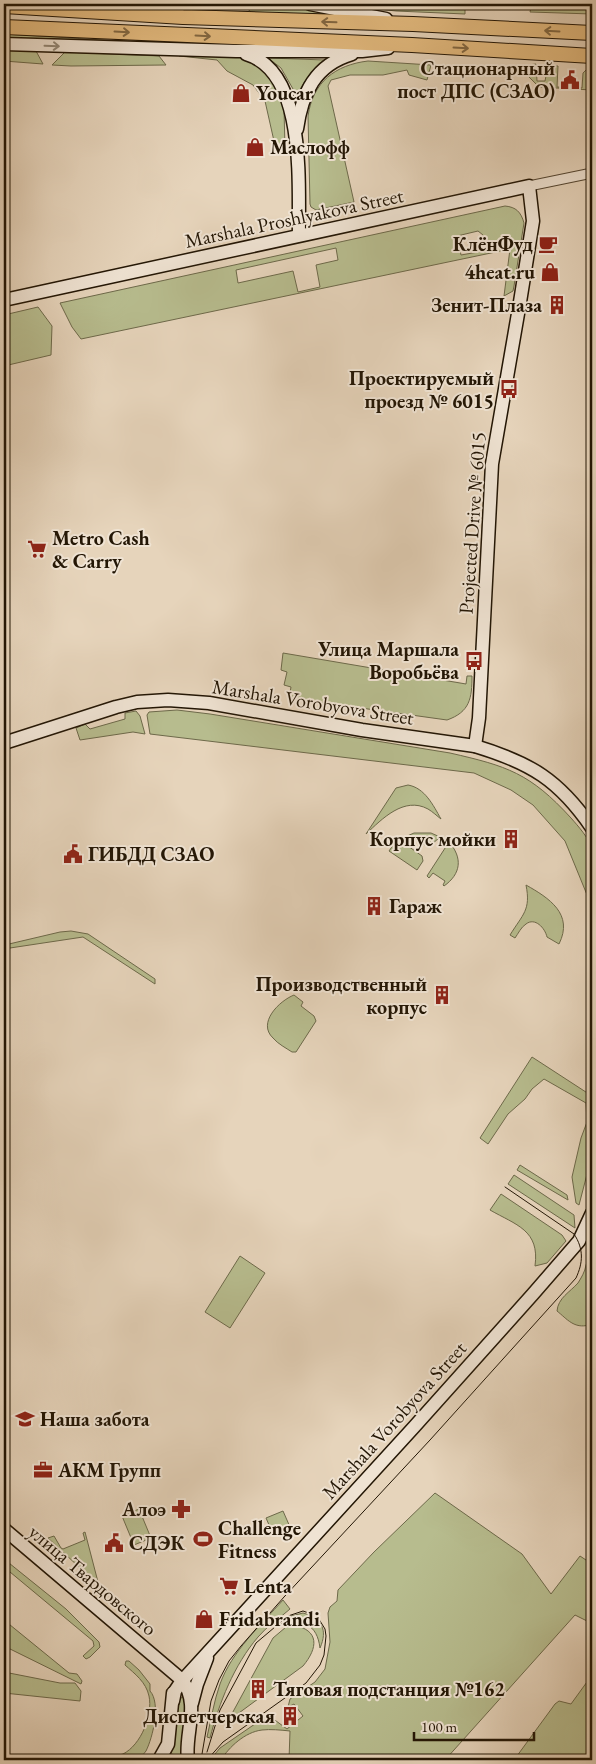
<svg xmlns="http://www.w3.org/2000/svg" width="596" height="1764" font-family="'EB Garamond',serif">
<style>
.green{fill:#b7bc8e;stroke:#6d694a;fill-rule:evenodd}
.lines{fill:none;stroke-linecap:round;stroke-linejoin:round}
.street-casing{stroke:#544632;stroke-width:11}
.secondary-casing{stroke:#231605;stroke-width:15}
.primary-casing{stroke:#231605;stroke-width:16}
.street{stroke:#efe3d3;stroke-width:9}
.secondary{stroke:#efe3d3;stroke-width:12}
.primary{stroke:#e3ba7e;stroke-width:14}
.tram{stroke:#231605;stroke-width:1}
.oneway{stroke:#836842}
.oneway2{stroke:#938776}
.labels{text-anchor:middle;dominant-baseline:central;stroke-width:4;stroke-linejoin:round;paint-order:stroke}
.poi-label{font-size:20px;font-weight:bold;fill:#231605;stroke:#efe3d3;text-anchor:start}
.street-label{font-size:20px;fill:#231605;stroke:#efe3d3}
</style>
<rect width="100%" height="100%" fill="#e6d4bb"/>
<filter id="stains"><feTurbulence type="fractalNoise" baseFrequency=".004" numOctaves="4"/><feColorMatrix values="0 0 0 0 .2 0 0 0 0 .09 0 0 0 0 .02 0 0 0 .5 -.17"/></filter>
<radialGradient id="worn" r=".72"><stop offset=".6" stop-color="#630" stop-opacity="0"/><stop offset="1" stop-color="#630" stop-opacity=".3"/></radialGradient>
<g class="green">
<path d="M 90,4 L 188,4 L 189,5 L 186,8 L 181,10 Z"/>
<path d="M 242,4 L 273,4 L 333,12 L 332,15 L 251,12 Z"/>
<path d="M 333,4 L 465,4 L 465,14 L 396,11 Z"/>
<path d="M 532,4 L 592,4 L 592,14 L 530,12 Z"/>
<path d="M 4,34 L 137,42 L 334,47 L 4,40 Z"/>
<path d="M 4,50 L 36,51 L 43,64 L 4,61 Z"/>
<path d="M 65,52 L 159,56 L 166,65 L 71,66 L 52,65 Z"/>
<path d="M 177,54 L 235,56 L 244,58 L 261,67 L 274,81 L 284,109 L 285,148 L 281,150 L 276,150 L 265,101 L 253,85 L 227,71 L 217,60 L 179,56 Z"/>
<path d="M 268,58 L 325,60 C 312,71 304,80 297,96 L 281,68 Z"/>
<path d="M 368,61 L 431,65 L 427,80 L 409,75 L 407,70 L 383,75 L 350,75 L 331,80 L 328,86 L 354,202 L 316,210 L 311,207 L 310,204 L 308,116 C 313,82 335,65 368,61 Z"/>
<path d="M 536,64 L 537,81 L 545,81 L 548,66 L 558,66 L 557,87 L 582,88 L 583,73 L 588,68 L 592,69 L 592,90 L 539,87 L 526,74 L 526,67 L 528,65 Z"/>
<path d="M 505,206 C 516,207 521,212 524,223 L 514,286 L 513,291 L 504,296 L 510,249 L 81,339 L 72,327 L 60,303 ZM 478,231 L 483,235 L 484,241 L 478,252 L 461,255 L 457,236 ZM 336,248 L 338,260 L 316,265 L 320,287 L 298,292 L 293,271 L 238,283 L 236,270 Z"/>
<path d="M 38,307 L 52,326 L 51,355 L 4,366 L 4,315 Z"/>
<path d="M 283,653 L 466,684 L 467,676 L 472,676 C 472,698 470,712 447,720 L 289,698 L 291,687 L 284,685 L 287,672 L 281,670 Z"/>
<path d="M 177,710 L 210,714 L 450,753 C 507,766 530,773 571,818 C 578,826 590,839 592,850 C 595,864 592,891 592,907 L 565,841 L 533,805 L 511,790 L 474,773 L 150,734 L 147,715 L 149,712 Z"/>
<path d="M 136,711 L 140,716 L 145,734 L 133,732 L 80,740 L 76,728 L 85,724 L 90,729 L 125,719 L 125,713 Z"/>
<path d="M 408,785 C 425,788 433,805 441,819 C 437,816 433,812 428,809 C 404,796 382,819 366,834 L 396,788 Z"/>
<path d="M 414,833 L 431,833 L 440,837 L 431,845 L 425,845 L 413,837 L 408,846 L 422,856 L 423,861 L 417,870 L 389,851 L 396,841 Z"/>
<path d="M 449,842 C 463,858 461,874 444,886 L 443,885 L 445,881 L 433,873 L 429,878 L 427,876 Z"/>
<path d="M 526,885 C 549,898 574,914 559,944 L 547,937 C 545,928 535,917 526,924 C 521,927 518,934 515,938 L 510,935 C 523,914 531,910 526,885 Z"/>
<path d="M 71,931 L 88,934 L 155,979 L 155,984 L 83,937 L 10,948 L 4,955 L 4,948 L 9,944 L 60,932 Z"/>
<path d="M 294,995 L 303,1002 L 301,1006 L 314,1016 L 316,1021 L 296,1052 L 292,1052 C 286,1048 278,1044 273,1038 C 257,1023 279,1001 294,995 Z"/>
<path d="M 532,1057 L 592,1096 L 592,1155 L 579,1205 L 576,1203 L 572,1177 L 581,1138 L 587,1122 L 586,1103 L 544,1079 L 532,1089 L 525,1099 L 508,1114 L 488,1144 L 480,1138 Z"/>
<path d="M 520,1165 L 567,1195 L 568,1200 L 517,1170 Z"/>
<path d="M 514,1175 L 574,1215 L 575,1228 L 508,1184 Z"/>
<path d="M 501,1194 L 562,1235 L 566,1241 L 547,1263 L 535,1266 C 540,1230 516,1225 490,1210 Z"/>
<path d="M 589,1250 L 592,1252 L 592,1312 L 589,1325 C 574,1329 567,1319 557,1311 C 558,1298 570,1292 578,1283 C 581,1278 585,1272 586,1265 C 588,1260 586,1255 589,1250 Z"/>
<path d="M 240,1256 L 265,1273 L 230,1328 L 205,1312 Z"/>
<path d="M 435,1493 L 522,1554 L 551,1594 L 580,1556 L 592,1564 L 592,1628 L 587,1621 L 575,1615 L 445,1760 L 289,1760 L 290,1731 C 281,1730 270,1729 262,1730 C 245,1732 229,1747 221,1760 L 210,1760 L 220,1748 L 268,1715 L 287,1729 L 303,1716 L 294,1704 L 288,1707 L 290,1699 L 315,1682 L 325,1669 L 330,1642 L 328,1613 L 330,1607 L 337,1601 L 338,1590 L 374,1552 Z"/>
<path d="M 139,1509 L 151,1538 L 134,1545 L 122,1516 Z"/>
<path d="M 283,1511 L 290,1527 L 273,1534 L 266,1518 Z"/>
<path d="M 85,1532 L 98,1582 L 96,1583 L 48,1538 L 54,1536 L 61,1548 L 63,1549 L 85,1540 L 83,1533 Z"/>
<path d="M 4,1559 L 66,1609 L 99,1642 L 100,1647 L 90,1657 L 86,1659 L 83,1656 L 94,1646 L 93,1641 L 4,1567 Z"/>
<path d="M 283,1600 L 290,1609 C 280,1618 267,1626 258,1637 C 234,1665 219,1703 210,1738 L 207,1737 C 211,1720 214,1701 220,1684 C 232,1651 261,1625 283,1600 Z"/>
<path d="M 303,1613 C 322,1618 328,1630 320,1648 C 317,1624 303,1619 281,1624 L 291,1616 Z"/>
<path d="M 4,1620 L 69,1673 L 77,1674 L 82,1681 L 81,1684 L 4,1646 Z"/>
<path d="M 293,1625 C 320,1630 318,1648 303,1666 L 228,1721 L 273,1638 L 286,1627 Z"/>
<path d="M 126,1661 L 129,1661 L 139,1670 L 150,1684 L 150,1691 C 161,1703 153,1737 146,1751 C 144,1754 140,1757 138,1760 L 102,1760 L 103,1757 C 109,1757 117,1756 123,1754 C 141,1745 153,1715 149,1696 C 146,1682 135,1674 125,1665 Z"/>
<path d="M 4,1672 L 60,1683 L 75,1683 L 81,1691 L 80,1701 L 4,1693 Z"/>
<path d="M 592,1675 L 592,1760 L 514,1760 L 555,1704 L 559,1701 L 571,1704 Z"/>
<path d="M 183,1697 L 187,1700 L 182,1752 L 180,1757 L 174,1758 L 171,1752 L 178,1702 L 179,1699 Z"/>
</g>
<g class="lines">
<g class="street-casing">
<path id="street" d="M 529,186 L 592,173"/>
</g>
<g class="secondary-casing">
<g id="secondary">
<path d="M 310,4 L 386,19"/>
<path d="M 4,44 L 236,51 L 362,51 L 388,48"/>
<path d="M 246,54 C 307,72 298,185 299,235"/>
<path d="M 297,129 C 302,93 315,65 352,54"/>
<path d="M 4,300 L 529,186 L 533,221 L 520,302 L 492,464 L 479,718 L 475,746"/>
<path d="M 4,743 L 116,707 L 137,702 L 168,700 L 209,703 L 362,730 L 475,746 C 531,763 559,780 592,828"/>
<path d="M 4,1529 L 182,1680 C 201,1704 184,1734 188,1760"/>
<path d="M 173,1701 L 175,1691 L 181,1682 L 414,1427 L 533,1294 L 579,1241 L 592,1213"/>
<path d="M 192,1703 L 197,1684 L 207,1658"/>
<path d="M 159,1760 L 168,1744 L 173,1693"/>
</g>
</g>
<g class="primary-casing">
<g id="primary">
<path d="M 4,6 L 183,17 L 413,24 L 592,33"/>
<path d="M 4,27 L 412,45 L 592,56"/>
</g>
</g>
<use href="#street" class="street"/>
<use href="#secondary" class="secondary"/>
<use href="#primary" class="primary"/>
<g class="tram">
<path d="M 201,1760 L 211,1701 L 219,1680 L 229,1661 L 241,1646 L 284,1597 L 430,1440 L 576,1278 C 583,1263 584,1249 574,1234 L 505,1187"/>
<path d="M 207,1760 L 223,1742 L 306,1683 L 320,1665 L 324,1655 L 326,1636 L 325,1629 L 317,1616 L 303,1611 L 288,1616 L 256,1643 L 220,1710 L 207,1752"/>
</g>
</g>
<defs><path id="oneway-shaft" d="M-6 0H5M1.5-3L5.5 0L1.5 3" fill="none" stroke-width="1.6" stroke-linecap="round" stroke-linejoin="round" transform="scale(1.25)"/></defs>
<g class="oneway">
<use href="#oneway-shaft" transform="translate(329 22) rotate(-178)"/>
<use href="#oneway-shaft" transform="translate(552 31) rotate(-177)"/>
<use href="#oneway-shaft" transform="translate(122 32) rotate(3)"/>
<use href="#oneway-shaft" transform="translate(203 36) rotate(3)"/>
<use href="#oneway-shaft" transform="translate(461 48) rotate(3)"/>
</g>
<use class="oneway2" href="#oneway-shaft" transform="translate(52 46) rotate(2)"/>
<defs>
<g id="civic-bare" transform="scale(1.5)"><path d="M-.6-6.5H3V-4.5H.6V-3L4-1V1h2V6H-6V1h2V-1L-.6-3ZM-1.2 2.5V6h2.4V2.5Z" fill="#8f2418" stroke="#efe3d3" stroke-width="2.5" paint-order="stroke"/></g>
<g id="shop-bare" transform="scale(1.5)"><path d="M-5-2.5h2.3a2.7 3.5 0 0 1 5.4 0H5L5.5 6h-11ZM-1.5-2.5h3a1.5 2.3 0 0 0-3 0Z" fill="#8f2418" stroke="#efe3d3" stroke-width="2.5" paint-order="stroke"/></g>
<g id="cafe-bare" transform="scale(1.5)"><path d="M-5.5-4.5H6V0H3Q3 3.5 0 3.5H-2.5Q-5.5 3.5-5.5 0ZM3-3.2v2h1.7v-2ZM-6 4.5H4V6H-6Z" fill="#8f2418" stroke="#efe3d3" stroke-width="2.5" paint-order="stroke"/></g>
<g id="building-bare" transform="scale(1.5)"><path d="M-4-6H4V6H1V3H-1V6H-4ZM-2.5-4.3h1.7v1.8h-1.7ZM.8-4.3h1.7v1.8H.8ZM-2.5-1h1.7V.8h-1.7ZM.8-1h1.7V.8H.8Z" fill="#8f2418" stroke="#efe3d3" stroke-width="2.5" paint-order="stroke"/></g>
<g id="bus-bare" transform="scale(1.5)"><path d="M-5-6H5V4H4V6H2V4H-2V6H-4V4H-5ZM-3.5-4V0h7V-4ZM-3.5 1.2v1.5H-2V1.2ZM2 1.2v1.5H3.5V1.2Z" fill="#8f2418" stroke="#efe3d3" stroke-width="2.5" paint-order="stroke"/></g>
<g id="supermarket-bare" transform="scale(1.5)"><path d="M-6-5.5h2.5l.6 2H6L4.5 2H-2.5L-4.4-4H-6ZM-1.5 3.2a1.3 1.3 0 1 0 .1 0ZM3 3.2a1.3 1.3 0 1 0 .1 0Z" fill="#8f2418" stroke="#efe3d3" stroke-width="2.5" paint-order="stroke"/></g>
<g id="school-bare" transform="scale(1.5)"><path d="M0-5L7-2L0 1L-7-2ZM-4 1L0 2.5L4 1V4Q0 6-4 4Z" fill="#8f2418" stroke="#efe3d3" stroke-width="2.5" paint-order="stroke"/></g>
<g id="office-bare" transform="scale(1.5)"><path d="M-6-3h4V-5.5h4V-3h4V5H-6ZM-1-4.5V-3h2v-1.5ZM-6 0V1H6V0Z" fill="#8f2418" stroke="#efe3d3" stroke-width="2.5" paint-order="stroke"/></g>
<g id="pharmacy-bare" transform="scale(1.5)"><path d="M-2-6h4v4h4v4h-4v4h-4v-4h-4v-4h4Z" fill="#8f2418" stroke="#efe3d3" stroke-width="2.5" paint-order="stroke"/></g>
<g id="stadium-bare" transform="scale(1.5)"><path d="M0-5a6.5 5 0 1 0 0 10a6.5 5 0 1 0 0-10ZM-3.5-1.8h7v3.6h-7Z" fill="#8f2418" stroke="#efe3d3" stroke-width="2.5" paint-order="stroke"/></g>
</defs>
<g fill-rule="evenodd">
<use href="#civic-bare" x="570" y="80"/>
<use href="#shop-bare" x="241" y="93"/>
<use href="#shop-bare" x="255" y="147"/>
<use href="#cafe-bare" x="548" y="244"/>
<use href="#shop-bare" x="550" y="272"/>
<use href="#building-bare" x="557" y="305"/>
<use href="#bus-bare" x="509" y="389"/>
<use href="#supermarket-bare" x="37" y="549"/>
<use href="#bus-bare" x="474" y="661"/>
<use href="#building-bare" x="511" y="839"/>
<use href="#civic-bare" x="73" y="854"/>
<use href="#building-bare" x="374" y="906"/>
<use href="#building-bare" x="442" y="995"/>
<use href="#school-bare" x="25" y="1419"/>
<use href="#office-bare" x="43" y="1470"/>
<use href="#pharmacy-bare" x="181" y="1509"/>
<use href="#stadium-bare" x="203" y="1539"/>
<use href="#civic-bare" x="114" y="1543"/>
<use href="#supermarket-bare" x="229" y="1586"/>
<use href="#shop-bare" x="204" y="1619"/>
<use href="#building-bare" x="258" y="1689"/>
<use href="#building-bare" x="290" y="1716"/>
</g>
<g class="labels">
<g class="poi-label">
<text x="555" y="68" text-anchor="end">Стационарный<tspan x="555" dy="23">пост ДПС (СЗАО)</tspan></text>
<text x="256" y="93">Youcar</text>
<text x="270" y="147">Маслофф</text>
<text x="533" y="244" text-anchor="end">КлёнФуд</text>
<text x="535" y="272" text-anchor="end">4heat.ru</text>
<text x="542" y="305" text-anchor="end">Зенит-Плаза</text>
<text x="494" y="378" text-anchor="end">Проектируемый<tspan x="494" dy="23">проезд № 6015</tspan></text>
<text x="52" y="538">Metro Cash<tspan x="52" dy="23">&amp; Carry</tspan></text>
<text x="459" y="649" text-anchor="end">Улица Маршала<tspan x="459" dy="23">Воробьёва</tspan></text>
<text x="496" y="839" text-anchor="end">Корпус мойки</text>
<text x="88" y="854">ГИБДД СЗАО</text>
<text x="389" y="906">Гараж</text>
<text x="427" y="984" text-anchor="end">Производственный<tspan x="427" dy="23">корпус</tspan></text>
<text x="40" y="1419">Наша забота</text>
<text x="58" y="1470">АКМ Групп</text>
<text x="166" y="1509" text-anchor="end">Алоэ</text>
<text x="218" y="1528">Challenge<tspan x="218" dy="23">Fitness</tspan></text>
<text x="129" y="1543">СДЭК</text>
<text x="244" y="1586">Lenta</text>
<text x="219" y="1619">Fridabrandi</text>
<text x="273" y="1689">Тяговая подстанция №162</text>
<text x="275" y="1716" text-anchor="end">Диспетчерская</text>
</g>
<g class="street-label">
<text transform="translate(294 218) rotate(-12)">Marshala Proshlyakova Street</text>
<text transform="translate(472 523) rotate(-86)">Projected Drive № 6015</text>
<text transform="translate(313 702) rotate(9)">Marshala Vorobyova Street</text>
<text transform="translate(394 1420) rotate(-48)">Marshala Vorobyova Street</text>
<text transform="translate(93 1580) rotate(40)">улица Твардовского</text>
</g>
</g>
<rect width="596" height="1764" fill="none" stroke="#e6d4bb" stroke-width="20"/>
<rect x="5" y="5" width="586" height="1754" fill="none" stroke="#231605" stroke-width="2.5"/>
<rect x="10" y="10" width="576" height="1744" fill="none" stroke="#231605"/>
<path d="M414 1732v8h120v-8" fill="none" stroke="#231605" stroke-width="2.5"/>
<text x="421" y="1732" font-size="15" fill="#231605" stroke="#efe3d3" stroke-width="4" paint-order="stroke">100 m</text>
<rect width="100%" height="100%" filter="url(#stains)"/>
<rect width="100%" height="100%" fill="url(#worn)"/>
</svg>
